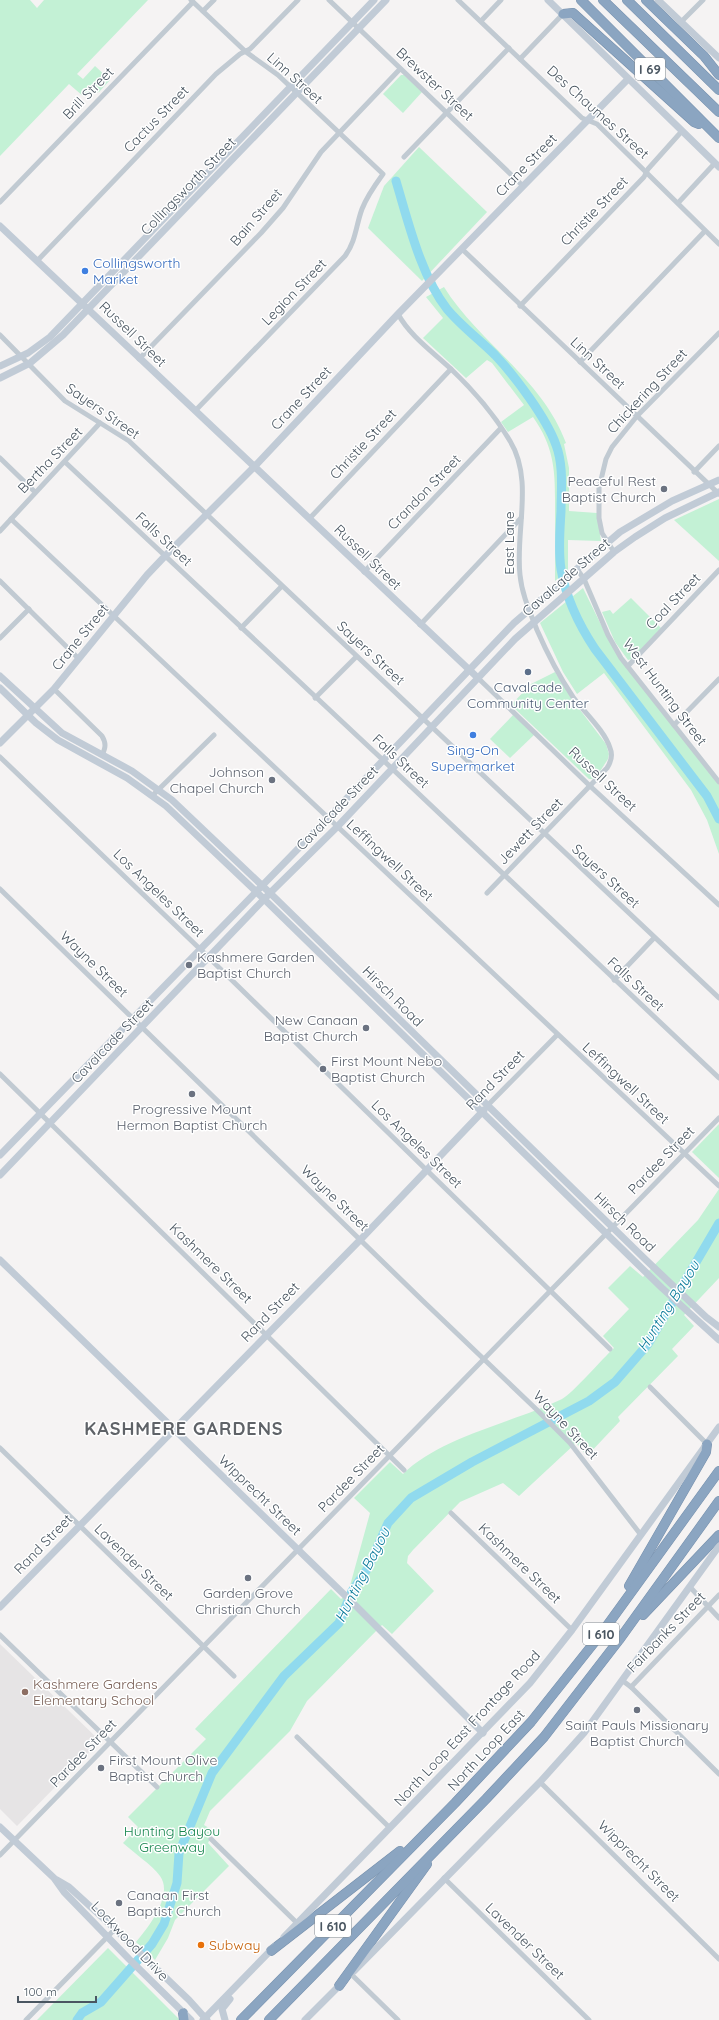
<svg xmlns="http://www.w3.org/2000/svg" width="719" height="2020" font-family="Quicksand,sans-serif">
<style>
.education{fill:#e6e4e5}
.green{fill:#c3f1d5}
.lines{fill:none;stroke-linecap:round;stroke-linejoin:round}
.river{stroke:#90daee;stroke-width:9}
.highway-casing{stroke:#7690ad;stroke-width:10}
.street{stroke:#c1cad2;stroke-width:5}
.secondary{stroke:#c1cbd6;stroke-width:7}
.highway{stroke:#8ba5c1;stroke-width:9}
.shop-dot{fill:#3f7fe0;stroke:#fff;stroke-width:1.5}
.worship-dot{fill:#6b7280;stroke:#fff;stroke-width:1.5}
.service-dot{fill:#5c6f8a;stroke:#fff;stroke-width:1.5}
.education-dot{fill:#8d6e63;stroke:#fff;stroke-width:1.5}
.food-dot{fill:#e8710a;stroke:#fff;stroke-width:1.5}
.labels{text-anchor:middle;dominant-baseline:central;stroke-width:3;stroke-linejoin:round;paint-order:stroke}
.shield{fill:#fff;stroke:#808990;stroke-width:1}
.shield-label{font-size:13px;font-weight:bold;fill:#4a5661}
.street-label{font-size:14px;fill:#4a5661;stroke:#fff}
.shop-label{font-size:14px;fill:#366cbe;stroke:#fff;text-anchor:start}
.worship-label{font-size:14px;fill:#5b616d;stroke:#fff;text-anchor:start}
.service-label{font-size:14px;fill:#4e5e75;stroke:#fff}
.education-label{font-size:14px;fill:#785e54;stroke:#fff;text-anchor:start}
.park-label{font-size:14px;fill:#17864f;stroke:#fff}
.food-label{font-size:14px;fill:#c56008;stroke:#fff;text-anchor:start}
.water-label{font-size:15px;font-style:italic;fill:#0c7c9b;stroke:#fff}
.district-label{font-size:18px;font-weight:bold;letter-spacing:1px;fill:#5f6368;stroke:#fff}
</style>
<rect width="100%" height="100%" fill="#f5f3f3"/>
<path class="education" d="M 0,1644 L 100,1741 L 17,1826 L 0,1809 Z"/>
<g class="green">
<path d="M 0,0 L 30,0 L 37,8 L 44,0 L 148,0 L 77,74 L 83,79 L 95,66 L 110,80 L 99,92 L 83,96 L 69,84 L 0,156 Z"/>
<path d="M 401,75 L 404,75 L 422,92 L 403,113 L 383,94 Z"/>
<path d="M 419,147 L 487,212 L 422,281 L 368,228 L 384,186 Z"/>
<path d="M 444,287 C 479,343 542,378 566,443 L 564,444 L 569,468 L 569,511 L 597,513 L 601,541 L 568,540 L 568,570 L 555,581 C 555,559 555,538 555,516 C 555,477 557,451 533,417 L 508,432 L 501,422 L 524,405 L 492,363 L 487,360 L 466,378 L 423,338 L 443,318 L 426,297 Z"/>
<path d="M 719,499 L 719,561 L 674,520 Z"/>
<path d="M 583,588 L 608,639 L 719,785 L 719,854 L 707,820 L 691,790 L 604,673 L 577,694 L 563,672 L 540,623 Z"/>
<path d="M 631,598 L 661,628 L 632,659 L 628,660 L 615,642 L 602,612 L 610,610 L 613,614 Z"/>
<path d="M 555,672 L 574,702 L 606,744 L 609,754 L 608,759 L 595,779 L 589,779 L 511,705 L 531,684 Z"/>
<path d="M 513,715 L 535,734 L 510,758 L 490,739 Z"/>
<path d="M 719,1124 L 719,1178 L 692,1152 Z"/>
<path d="M 719,1189 L 719,1278 L 684,1315 L 694,1326 L 672,1349 L 678,1356 L 618,1417 L 620,1421 L 587,1456 L 576,1443 L 519,1496 L 503,1483 L 460,1502 L 413,1550 L 408,1556 L 407,1563 L 434,1591 L 392,1634 L 382,1625 L 307,1701 L 290,1731 L 210,1811 L 204,1825 L 214,1831 L 208,1843 L 229,1866 L 175,1920 L 168,1938 L 155,1960 L 136,1942 C 148,1928 174,1895 160,1876 C 152,1865 134,1853 123,1843 L 138,1827 L 128,1817 L 206,1739 L 195,1729 L 331,1589 L 341,1599 L 348,1593 L 370,1513 L 354,1498 L 390,1462 L 403,1474 C 440,1437 515,1422 562,1399 C 573,1393 603,1358 614,1348 L 603,1336 L 629,1309 L 608,1288 L 630,1266 L 643,1277 L 698,1220 Z"/>
<path d="M 108,1948 L 180,2020 L 37,2020 Z"/>
</g>
<g class="lines">
<g class="river">
<path d="M 396,181 C 408,221 421,276 447,309 C 461,326 480,340 495,355 C 515,376 547,419 556,445 C 564,466 561,490 561,511 C 560,530 558,550 561,569 C 566,598 579,625 595,649 L 707,796 L 719,819"/>
<path d="M 77,2020 L 82,2013 L 101,2002 L 152,1944 L 164,1924 L 177,1883 L 179,1853 L 212,1773 L 284,1676 L 339,1623 L 352,1591 L 368,1568 L 388,1523 L 411,1498 L 472,1462 L 589,1401 L 615,1382 L 648,1344 L 719,1223"/>
</g>
<g class="highway-casing">
<g id="highway">
<path d="M 581,0 L 719,138"/>
<path d="M 603,0 L 719,112"/>
<path d="M 627,0 L 719,90"/>
<path d="M 646,0 L 704,56 L 719,75"/>
<path d="M 563,14 L 573,13 L 694,122 L 699,124"/>
<path d="M 629,1586 L 706,1452 L 707,1444"/>
<path d="M 643,1615 L 719,1535"/>
<path d="M 271,1951 L 400,1851"/>
<path d="M 339,1986 L 427,1864"/>
<path d="M 183,2013 L 184,2020"/>
<path d="M 241,2020 L 455,1803 L 531,1722 L 601,1634 L 719,1471"/>
<path d="M 269,2020 L 486,1799 L 544,1737 L 619,1640 L 719,1501"/>
</g>
</g>
<g class="street">
<path d="M 191,0 L 246,52 L 278,75 L 383,174 C 375,185 367,196 362,209 C 356,225 356,241 345,256 L 195,411"/>
<path d="M 329,0 L 523,186"/>
<path d="M 458,0 L 582,118 L 597,124 L 719,244"/>
<path d="M 203,11 L 214,0"/>
<path d="M 481,21 L 501,0"/>
<path d="M 681,22 L 703,0"/>
<path d="M 520,59 L 563,14"/>
<path d="M 404,157 L 509,48"/>
<path d="M 0,202 L 193,2"/>
<path d="M 678,203 L 715,163"/>
<path d="M 462,249 L 719,494"/>
<path d="M 37,261 L 216,74 L 240,54 L 250,49 L 298,0"/>
<path d="M 520,306 L 644,177 L 648,169 L 682,131"/>
<path d="M 398,314 C 410,336 433,352 451,369 C 473,390 494,414 510,441 C 534,480 515,532 520,575 C 522,595 530,612 537,630 C 547,653 559,676 573,697 C 584,712 605,731 610,748 C 613,755 611,762 607,768 L 487,893"/>
<path d="M 0,335 L 65,401 L 129,441 L 719,998"/>
<path d="M 139,359 L 261,233 L 283,208 L 321,152 L 400,69"/>
<path d="M 580,362 L 705,231"/>
<path d="M 0,458 L 35,492"/>
<path d="M 65,462 L 383,760 L 719,1078"/>
<path d="M 694,472 L 719,446"/>
<path d="M 11,519 L 719,1186"/>
<path d="M 309,519 L 451,369"/>
<path d="M 0,531 L 100,423"/>
<path d="M 614,552 L 602,533 L 599,518 L 599,488 L 606,459 L 612,447 L 637,416 L 719,333"/>
<path d="M 577,569 L 584,579 L 608,635 L 621,658 L 719,782"/>
<path d="M 364,572 L 501,428"/>
<path d="M 0,581 L 79,659"/>
<path d="M 420,625 L 521,518"/>
<path d="M 241,628 L 281,587"/>
<path d="M 0,638 L 29,609"/>
<path d="M 628,666 L 719,570"/>
<path d="M 478,678 L 590,786 L 719,905"/>
<path d="M 54,689 L 102,736 C 106,743 106,747 102,755"/>
<path d="M 315,698 L 356,657"/>
<path d="M 674,725 L 719,679"/>
<path d="M 0,757 L 200,949 L 610,1349"/>
<path d="M 153,795 L 214,735"/>
<path d="M 0,889 L 423,1301 L 536,1409 L 570,1443 L 641,1535"/>
<path d="M 614,980 L 654,938"/>
<path d="M 0,1074 L 404,1470"/>
<path d="M 487,1106 L 557,1035"/>
<path d="M 650,1387 L 707,1444"/>
<path d="M 0,1448 L 234,1676"/>
<path d="M 451,1513 L 572,1630"/>
<path d="M 690,1587 L 719,1618"/>
<path d="M 0,1635 L 157,1787"/>
<path d="M 623,1681 L 631,1687 L 719,1774"/>
<path d="M 631,1687 L 719,1595"/>
<path d="M 297,1737 L 390,1828"/>
<path d="M 540,1782 L 719,1959"/>
<path d="M 211,1839 L 297,1923"/>
<path d="M 0,1855 L 719,1118"/>
<path d="M 444,1878 L 589,2020"/>
<path d="M 351,1974 L 398,2020"/>
<path d="M 26,2020 L 115,1929"/>
</g>
<g class="secondary">
<path d="M 548,0 L 719,167"/>
<path d="M 658,0 L 719,58"/>
<path d="M 0,226 L 478,678"/>
<path d="M 0,366 L 28,353 L 50,337 L 374,0"/>
<path d="M 0,378 L 30,363 L 63,335 L 386,0"/>
<path d="M 0,676 L 62,733 L 132,771 L 172,800 L 270,893 L 646,1260 L 706,1317 L 719,1327"/>
<path d="M 0,688 L 36,723 L 58,740 L 127,778 L 166,806 L 265,900 L 662,1288 L 719,1340"/>
<path d="M 0,743 L 54,689 L 147,575 L 165,556 L 254,467 L 398,314 L 628,79"/>
<path d="M 0,1155 L 329,817 L 514,623 L 620,532 L 672,501 L 719,480"/>
<path d="M 0,1175 L 270,893 L 337,827 L 515,639 L 614,552 L 635,537 L 665,518 L 719,492"/>
<path d="M 0,1260 L 357,1607 L 483,1733"/>
<path d="M 0,1607 L 363,1237 L 484,1110"/>
<path d="M 0,1827 L 54,1878 L 64,1892 L 129,1959 L 191,2020"/>
<path d="M 57,1880 L 69,1887 L 115,1929 L 189,2000 L 207,2020"/>
<path d="M 284,1937 L 530,1683 L 572,1630 L 719,1427"/>
<path d="M 354,1971 L 540,1782 L 584,1733 L 719,1546"/>
<path d="M 203,2020 L 274,1947"/>
<path d="M 225,2020 L 222,2009 L 230,1999"/>
<path d="M 305,2020 L 342,1983"/>
</g>
<use href="#highway" class="highway"/>
</g>
<g class="shop-dot">
<circle cx="85" cy="271" r="4"/>
<circle cx="473" cy="735" r="4"/>
</g>
<g class="worship-dot">
<circle cx="664" cy="489" r="4"/>
<circle cx="272" cy="780" r="4"/>
<circle cx="189" cy="965" r="4"/>
<circle cx="366" cy="1028" r="4"/>
<circle cx="323" cy="1069" r="4"/>
<circle cx="192" cy="1094" r="4"/>
<circle cx="248" cy="1578" r="4"/>
<circle cx="637" cy="1710" r="4"/>
<circle cx="101" cy="1768" r="4"/>
<circle cx="119" cy="1903" r="4"/>
</g>
<circle class="service-dot" cx="528" cy="672" r="4"/>
<circle class="education-dot" cx="25" cy="1692" r="4"/>
<circle class="food-dot" cx="201" cy="1945" r="4"/>
<g class="labels">
<g class="shield">
<rect x="635" y="58" width="30" height="22" rx="3"/>
<rect x="583" y="1623" width="36" height="22" rx="3"/>
<rect x="315" y="1915" width="36" height="22" rx="3"/>
</g>
<g class="shield-label">
<text x="650" y="69">I 69</text>
<text x="601" y="1634">I 610</text>
<text x="333" y="1926">I 610</text>
</g>
<g class="street-label">
<text transform="translate(295 78) rotate(42)">Linn Street</text>
<text transform="translate(435 84) rotate(43)">Brewster Street</text>
<text transform="translate(88 93) rotate(-46)">Brill Street</text>
<text transform="translate(598 112) rotate(42)">Des Chaumes Street</text>
<text transform="translate(156 119) rotate(-46)">Cactus Street</text>
<text transform="translate(526 165) rotate(-46)">Crane Street</text>
<text transform="translate(188 186) rotate(-46)">Collingsworth Street</text>
<text transform="translate(594 211) rotate(-46)">Christie Street</text>
<text transform="translate(256 217) rotate(-49)">Bain Street</text>
<text transform="translate(294 292) rotate(-46)">Legion Street</text>
<text transform="translate(133 334) rotate(44)">Russell Street</text>
<text transform="translate(598 363) rotate(43)">Linn Street</text>
<text transform="translate(647 391) rotate(-47)">Chickering Street</text>
<text transform="translate(301 398) rotate(-47)">Crane Street</text>
<text transform="translate(103 411) rotate(35)">Sayers Street</text>
<text transform="translate(363 444) rotate(-47)">Christie Street</text>
<text transform="translate(50 460) rotate(-46)">Bertha Street</text>
<text transform="translate(424 492) rotate(-46)">Crandon Street</text>
<text transform="translate(164 539) rotate(43)">Falls Street</text>
<text transform="translate(509 543) rotate(-90)">East Lane</text>
<text transform="translate(368 557) rotate(44)">Russell Street</text>
<text transform="translate(566 577) rotate(-41)">Cavalcade Street</text>
<text transform="translate(673 601) rotate(-46)">Coal Street</text>
<text transform="translate(80 637) rotate(-51)">Crane Street</text>
<text transform="translate(371 653) rotate(43)">Sayers Street</text>
<text transform="translate(665 692) rotate(53)">West Hunting Street</text>
<text transform="translate(401 761) rotate(43)">Falls Street</text>
<text transform="translate(603 779) rotate(43)">Russell Street</text>
<text transform="translate(337 808) rotate(-46)">Cavalcade Street</text>
<text transform="translate(530 831) rotate(-46)">Jewett Street</text>
<text transform="translate(390 860) rotate(43)">Leffingwell Street</text>
<text transform="translate(606 876) rotate(43)">Sayers Street</text>
<text transform="translate(159 893) rotate(44)">Los Angeles Street</text>
<text transform="translate(94 964) rotate(44)">Wayne Street</text>
<text transform="translate(636 984) rotate(43)">Falls Street</text>
<text transform="translate(393 996) rotate(45)">Hirsch Road</text>
<text transform="translate(112 1041) rotate(-46)">Cavalcade Street</text>
<text transform="translate(495 1080) rotate(-46)">Rand Street</text>
<text transform="translate(626 1083) rotate(43)">Leffingwell Street</text>
<text transform="translate(417 1144) rotate(44)">Los Angeles Street</text>
<text transform="translate(661 1160) rotate(-46)">Pardee Street</text>
<text transform="translate(335 1198) rotate(44)">Wayne Street</text>
<text transform="translate(625 1222) rotate(44)">Hirsch Road</text>
<text transform="translate(211 1263) rotate(44)">Kashmere Street</text>
<text transform="translate(270 1312) rotate(-46)">Rand Street</text>
<text transform="translate(566 1425) rotate(47)">Wayne Street</text>
<text transform="translate(351 1478) rotate(-46)">Pardee Street</text>
<text transform="translate(260 1495) rotate(44)">Wipprecht Street</text>
<text transform="translate(43 1544) rotate(-46)">Rand Street</text>
<text transform="translate(134 1562) rotate(44)">Lavender Street</text>
<text transform="translate(520 1563) rotate(44)">Kashmere Street</text>
<text transform="translate(666 1632) rotate(-46)">Fairbanks Street</text>
<text transform="translate(467 1728) rotate(-47)">North Loop East Frontage Road</text>
<text transform="translate(486 1750) rotate(-47)">North Loop East</text>
<text transform="translate(83 1753) rotate(-46)">Pardee Street</text>
<text transform="translate(639 1861) rotate(45)">Wipprecht Street</text>
<text transform="translate(130 1941) rotate(46)">Lockwood Drive</text>
<text transform="translate(525 1941) rotate(44)">Lavender Street</text>
</g>
<g class="shop-label">
<text x="93" y="263">Collingsworth<tspan x="93" dy="16">Market</tspan></text>
<text x="473" y="750" text-anchor="middle">Sing-On<tspan x="473" dy="16">Supermarket</tspan></text>
</g>
<g class="worship-label">
<text x="656" y="481" text-anchor="end">Peaceful Rest<tspan x="656" dy="16">Baptist Church</tspan></text>
<text x="264" y="772" text-anchor="end">Johnson<tspan x="264" dy="16">Chapel Church</tspan></text>
<text x="197" y="957">Kashmere Garden<tspan x="197" dy="16">Baptist Church</tspan></text>
<text x="358" y="1020" text-anchor="end">New Canaan<tspan x="358" dy="16">Baptist Church</tspan></text>
<text x="331" y="1061">First Mount Nebo<tspan x="331" dy="16">Baptist Church</tspan></text>
<text x="192" y="1109" text-anchor="middle">Progressive Mount<tspan x="192" dy="16">Hermon Baptist Church</tspan></text>
<text x="248" y="1593" text-anchor="middle">Garden Grove<tspan x="248" dy="16">Christian Church</tspan></text>
<text x="637" y="1725" text-anchor="middle">Saint Pauls Missionary<tspan x="637" dy="16">Baptist Church</tspan></text>
<text x="109" y="1760">First Mount Olive<tspan x="109" dy="16">Baptist Church</tspan></text>
<text x="127" y="1895">Canaan First<tspan x="127" dy="16">Baptist Church</tspan></text>
</g>
<g class="service-label">
<text x="528" y="687">Cavalcade<tspan x="528" dy="16">Community Center</tspan></text>
</g>
<g class="education-label">
<text x="33" y="1684">Kashmere Gardens<tspan x="33" dy="16">Elementary School</tspan></text>
</g>
<g class="park-label">
<text x="172" y="1831">Hunting Bayou<tspan x="172" dy="16">Greenway</tspan></text>
</g>
<g class="food-label">
<text x="209" y="1945">Subway</text>
</g>
<g class="water-label">
<text transform="translate(668 1306) rotate(-58)">Hunting Bayou</text>
<text transform="translate(362 1575) rotate(-63)">Hunting Bayou</text>
</g>
<g class="district-label">
<text x="184" y="1428">KASHMERE GARDENS</text>
</g>
</g>
<path d="M18 1996v6h78v-6" fill="none" stroke="#4a5661" stroke-width="2"/>
<text x="24" y="1996" font-size="12" fill="#4a5661" stroke="#ffffff" stroke-width="3" paint-order="stroke">100 m</text>
</svg>
